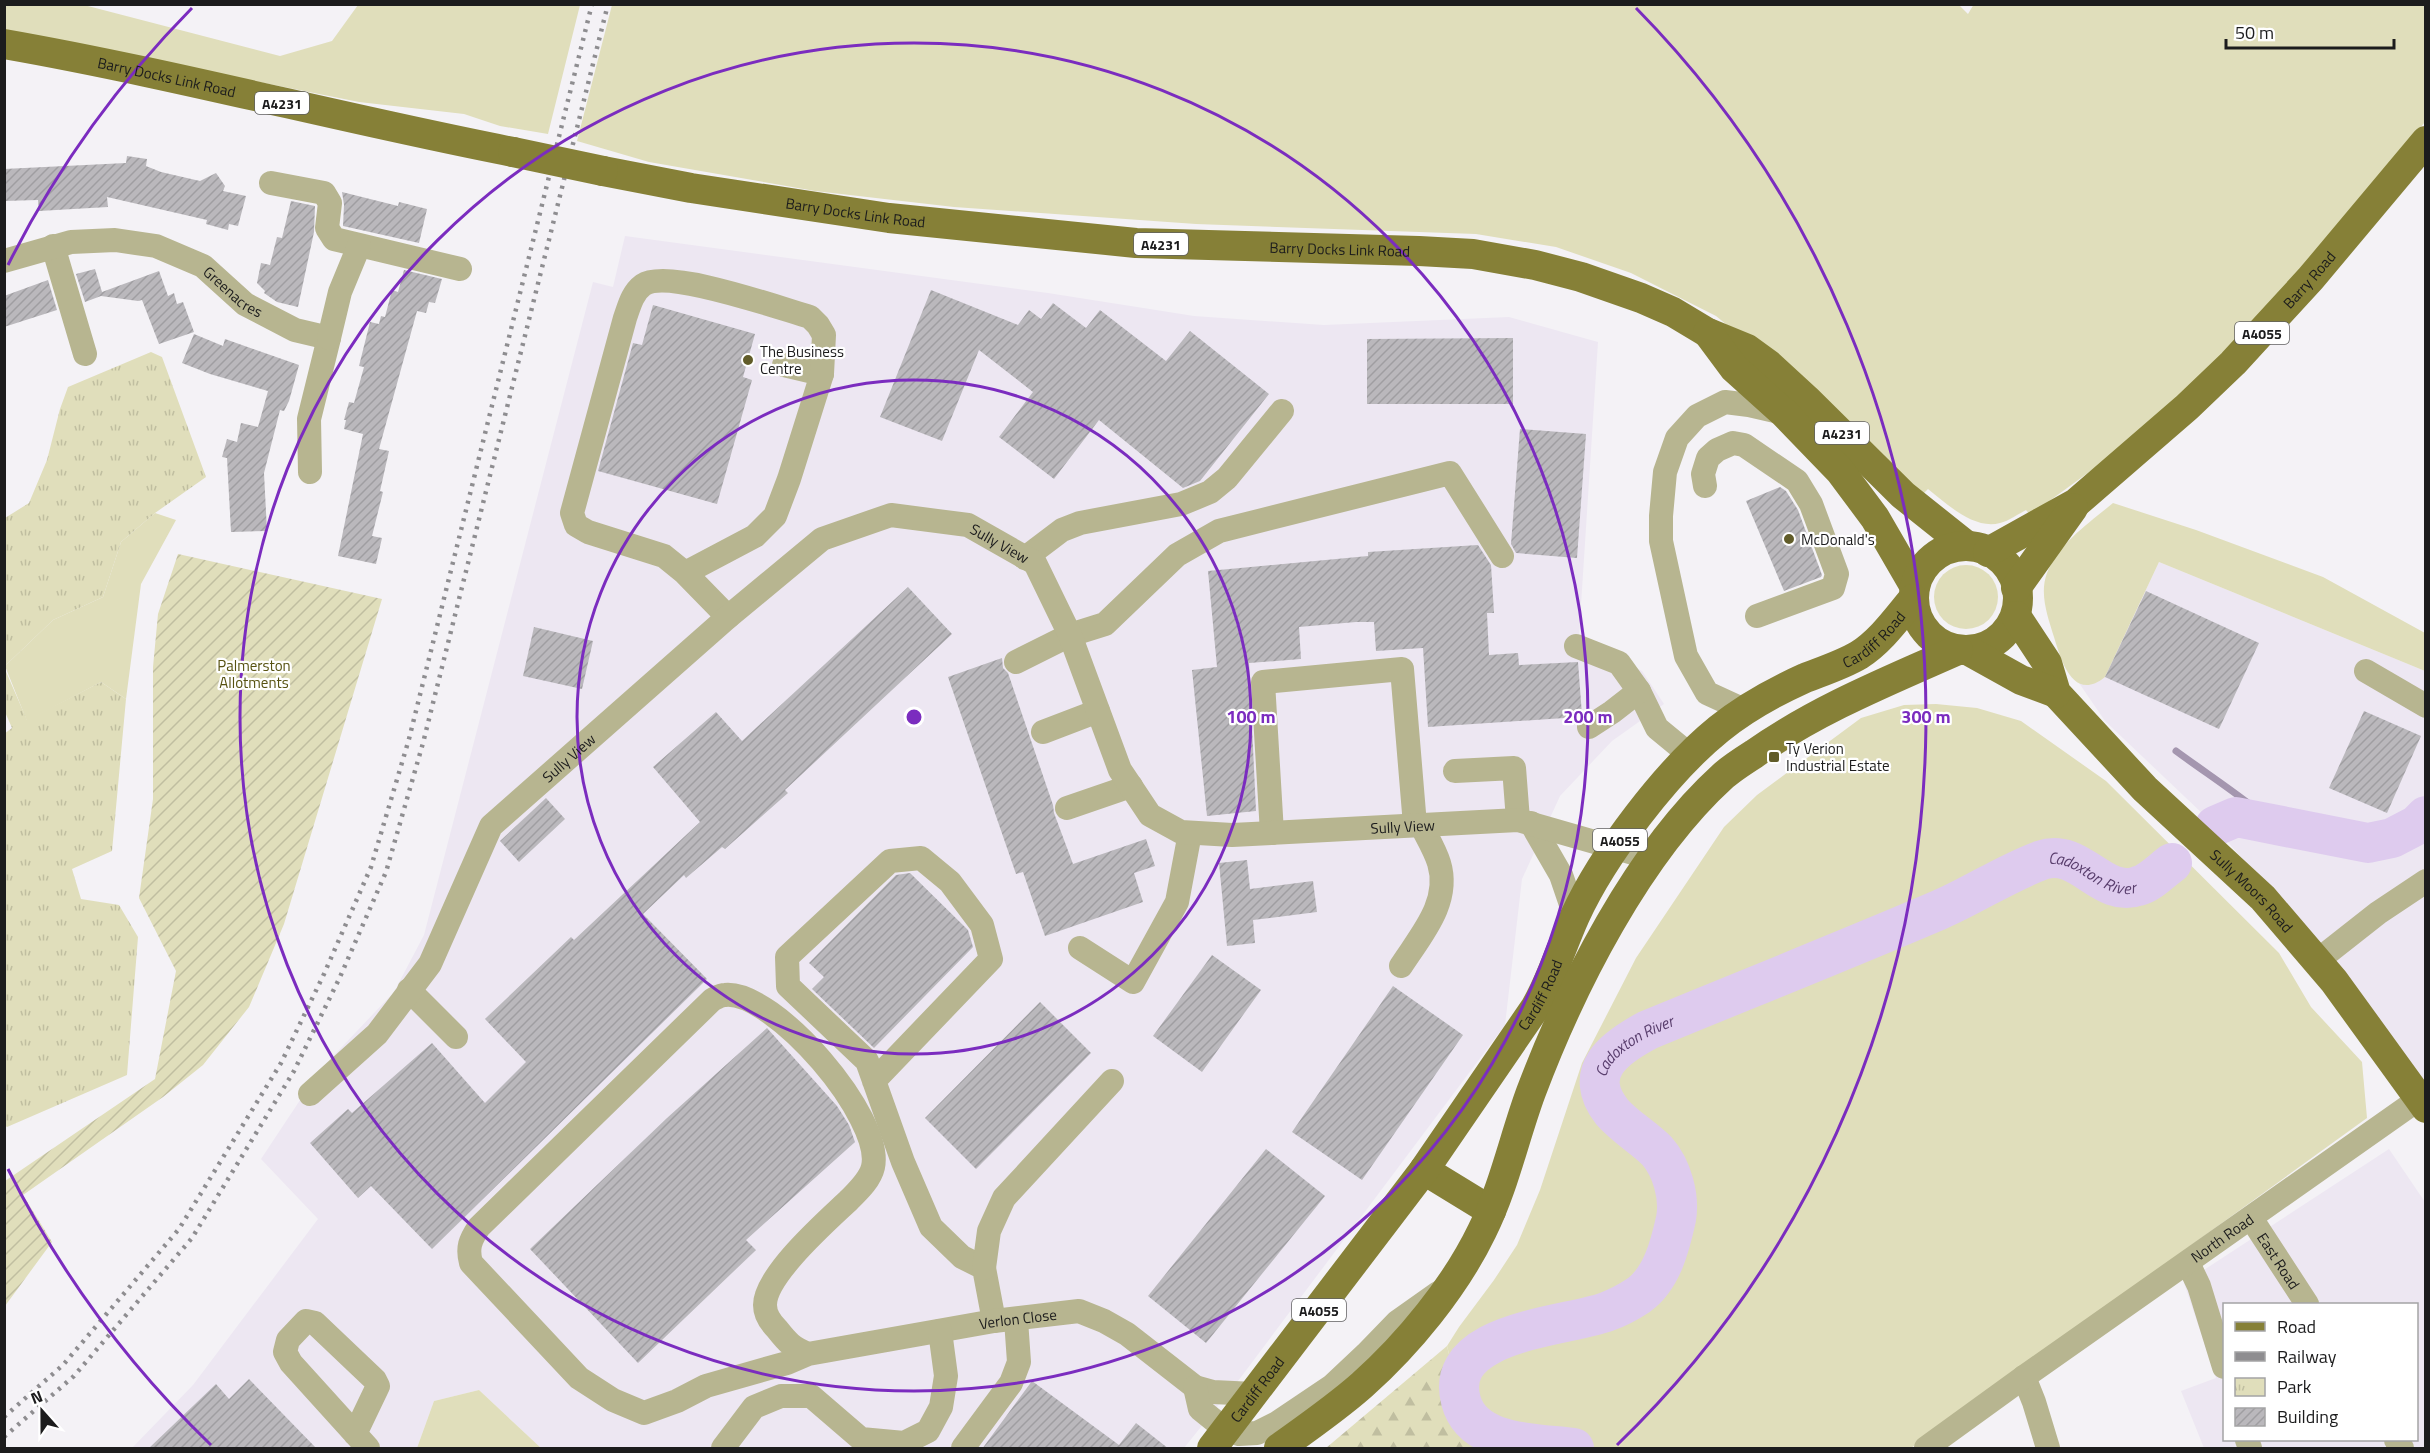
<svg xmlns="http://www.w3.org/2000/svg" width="2430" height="1453" font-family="'Titillium Web',sans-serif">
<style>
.built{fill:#ede7f2;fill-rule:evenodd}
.grass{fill:#e0debb}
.forest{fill:url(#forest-firs)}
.park{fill:url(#park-tufts)}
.garden{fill:url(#garden-furrows)}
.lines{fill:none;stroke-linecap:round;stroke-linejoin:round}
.stream{stroke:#a496af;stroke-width:7}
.river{stroke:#decbee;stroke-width:40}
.building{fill:url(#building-hatch)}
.minor{stroke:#b7b590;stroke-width:24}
.major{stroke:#868037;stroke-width:30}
.rail{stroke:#8e8d90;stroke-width:4.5;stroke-dasharray:3 6;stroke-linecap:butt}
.major-bridge{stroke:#868037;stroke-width:30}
.ring{fill:none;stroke:#7b2cbf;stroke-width:3}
.poi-dot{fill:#615c29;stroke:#fff;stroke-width:2}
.labels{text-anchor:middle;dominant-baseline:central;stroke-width:4.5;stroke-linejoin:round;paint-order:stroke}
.shield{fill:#fff;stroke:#606061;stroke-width:1.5}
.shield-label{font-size:14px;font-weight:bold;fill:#1c1c1d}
.street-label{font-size:15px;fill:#1c1c1d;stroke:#fff}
.poi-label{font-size:15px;fill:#1c1c1d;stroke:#fff;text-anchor:start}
.park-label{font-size:15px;fill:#575211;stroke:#fff}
.water-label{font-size:16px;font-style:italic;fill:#593e6d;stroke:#fff}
.centre{fill:#7b2cbf;stroke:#fff;stroke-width:3}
.ring-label{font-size:18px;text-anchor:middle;font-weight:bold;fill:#7b2cbf;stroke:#fff;stroke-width:4.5;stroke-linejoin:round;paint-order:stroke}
</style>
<defs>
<pattern id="forest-firs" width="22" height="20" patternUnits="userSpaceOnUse" patternTransform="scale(1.5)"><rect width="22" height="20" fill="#e0debb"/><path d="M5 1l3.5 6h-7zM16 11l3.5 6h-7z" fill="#c0bea0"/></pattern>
<pattern id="park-tufts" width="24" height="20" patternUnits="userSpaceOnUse" patternTransform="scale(1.5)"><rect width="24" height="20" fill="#e0debb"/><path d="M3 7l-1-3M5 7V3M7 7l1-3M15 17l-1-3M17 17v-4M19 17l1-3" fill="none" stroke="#c0bea0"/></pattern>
<pattern id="garden-furrows" width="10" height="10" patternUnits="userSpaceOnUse" patternTransform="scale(1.5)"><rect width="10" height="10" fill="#e0debb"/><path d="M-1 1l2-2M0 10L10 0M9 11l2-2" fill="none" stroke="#c0bea0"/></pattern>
<pattern id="building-hatch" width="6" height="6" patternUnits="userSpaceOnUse" patternTransform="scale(1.5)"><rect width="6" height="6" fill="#bab8bc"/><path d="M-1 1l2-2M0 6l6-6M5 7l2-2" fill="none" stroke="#9f9ea1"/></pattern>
</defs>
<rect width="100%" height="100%" fill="#f4f2f6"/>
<g class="built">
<path d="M 625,236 L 1048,293 L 1194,316 L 1324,325 L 1509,317 L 1598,342 L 1579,636 L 1642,671 L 1664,704 L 1612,741 L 1560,796 L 1522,879 L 1505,1025 L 1241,1377 L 1184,1448 L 541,1448 L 479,1390 L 434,1401 L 417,1448 L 132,1448 L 193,1385 L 318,1219 L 261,1159 L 320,1070 L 394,992 L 424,935 L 593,282 L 613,287 Z"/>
<path d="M 2159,562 L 2425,671 L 2425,1087 L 2336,965 L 2204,815 L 2105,721 L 2079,683 L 2087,685 L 2105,677 Z"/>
<path d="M 2389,1149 L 2425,1202 L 2425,1448 L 2204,1448 L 2181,1391 L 2216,1378 L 2184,1283 ZM 2224,1304 L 2416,1304 L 2416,1440 L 2224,1440 Z"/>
</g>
<g class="grass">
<path d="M 1958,4 L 1968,14 L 1974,4 L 2425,5 L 2425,122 L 2316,253 L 2227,353 L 2118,451 L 2030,515 L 2026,510 C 2018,514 2009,521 2000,523 C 1974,530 1947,504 1928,489 L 1922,495 L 1828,408 L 1716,316 L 1631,273 L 1556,247 L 1476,234 L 1196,224 L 954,207 L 815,191 L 649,162 L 577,141 L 612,5 Z"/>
<path d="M 5,5 L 84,5 L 280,56 L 332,41 L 358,5 L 580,5 L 548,134 L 500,126 L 464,114 L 359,102 L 5,31 Z"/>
<path d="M 2113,503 L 2196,530 L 2323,577 L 2425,633 L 2425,671 L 2159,562 L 2105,677 C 2073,703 2061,660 2054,637 C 2048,617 2039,594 2047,573 C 2060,542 2088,524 2113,503 Z"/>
<path d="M 155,513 L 176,520 L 141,584 L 126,699 L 101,682 L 27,721 L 5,666 L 53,620 L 103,597 L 121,542 Z"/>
<circle cx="1966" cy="597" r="32"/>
<path d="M 1936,704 L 1977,708 L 2021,721 L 2106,781 L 2279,953 L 2311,1007 L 2362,1062 L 2367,1118 L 1911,1448 L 1574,1448 L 1498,1437 L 1478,1428 L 1463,1410 L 1447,1346 L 1459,1327 L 1494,1280 L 1517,1245 L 1540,1190 L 1582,1063 L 1636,958 L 1724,827 L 1757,795 L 1861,718 L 1904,705 Z"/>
<path d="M 479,1390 L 541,1448 L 417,1448 L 434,1401 Z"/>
</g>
<path class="forest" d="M 1447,1346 C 1452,1364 1455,1394 1463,1410 C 1482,1445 1539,1443 1574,1448 L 1326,1448 Z"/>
<g class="park">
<path d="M 151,352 L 162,357 L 206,477 L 155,513 L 121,542 L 103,597 L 53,620 L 5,666 L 5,518 L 29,503 L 47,460 L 60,409 L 68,387 Z"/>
<path d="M 4,667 L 27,720 L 101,682 L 126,699 L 112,851 L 72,869 L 81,899 L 119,905 L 138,937 L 127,1075 L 7,1127 L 4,1125 L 4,734 L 12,728 L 5,712 Z"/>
</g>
<path class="garden" d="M 178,554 L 382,599 L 284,924 L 249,1007 L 203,1065 L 163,1097 L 23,1195 L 52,1242 L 5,1306 L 5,1181 L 155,1079 L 176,971 L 139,898 L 153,799 L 153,667 L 158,614 Z"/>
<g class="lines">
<path class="stream" d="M 2176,751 C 2210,776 2246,799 2277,826"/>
<g class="river">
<path d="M 2215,826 L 2236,817 L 2368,843 L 2392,838 L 2417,825 L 2426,816"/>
<path id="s1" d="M 1574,1448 C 1537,1443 1473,1446 1461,1401 C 1442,1331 1565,1327 1606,1312 C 1617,1308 1630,1301 1639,1295 C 1662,1278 1670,1246 1676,1219 C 1680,1197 1672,1168 1657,1151 C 1643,1137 1625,1127 1612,1112 C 1581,1072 1614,1048 1648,1030 C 1745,990 1843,951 1939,910 C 1974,895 2006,873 2042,860 C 2080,847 2102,899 2138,886 C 2150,883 2162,870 2172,863"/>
</g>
</g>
<g class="building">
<path d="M 127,156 L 147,159 L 146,166 L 161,172 L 200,181 L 216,173 L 225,186 L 223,191 L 246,196 L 238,226 L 229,224 L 228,230 L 206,224 L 207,220 L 107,197 L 108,207 L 39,211 L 38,200 L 4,201 L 4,169 L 126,163 Z"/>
<path d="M 342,192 L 398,206 L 399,202 L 427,209 L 419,243 L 343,226 L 344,205 Z"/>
<path d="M 291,201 L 315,206 L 314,232 L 298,307 L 277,302 L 264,293 L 265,291 L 257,283 L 261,263 L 270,265 L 277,237 L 282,238 Z"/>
<path d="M 95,269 L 102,292 L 159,271 L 168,296 L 174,293 L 177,304 L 183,302 L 194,332 L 159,344 L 142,300 L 138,301 L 101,296 L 85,302 L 76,274 Z"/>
<path d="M 404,270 L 442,279 L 435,303 L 429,302 L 426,313 L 417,311 L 379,449 L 389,451 L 380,491 L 383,492 L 372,536 L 382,538 L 376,564 L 338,556 L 363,434 L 344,429 L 346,420 L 344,420 L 349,402 L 354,403 L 364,367 L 359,366 L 370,322 L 379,324 L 381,316 L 385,317 L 392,290 L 398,292 Z"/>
<path d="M 48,280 L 57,310 L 4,327 L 4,296 Z"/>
<path d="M 931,290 L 1018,325 L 1029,310 L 1041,319 L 1053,303 L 1086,328 L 1100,310 L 1166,361 L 1190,331 L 1269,394 L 1200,481 L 1183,488 L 1099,420 L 1054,479 L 999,437 L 1033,392 L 979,350 L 942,441 L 880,417 Z"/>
<path d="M 653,305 L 755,334 L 743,377 L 752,380 L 717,504 L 598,471 L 633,343 L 642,345 Z"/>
<path d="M 194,334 L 223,346 L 225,339 L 299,365 L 289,401 L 284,411 L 280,410 L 264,473 L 267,531 L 231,532 L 227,458 L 222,457 L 227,439 L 237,442 L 241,423 L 258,427 L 268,391 L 210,374 L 182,363 Z"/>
<path d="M 1513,338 L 1513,404 L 1367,404 L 1367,339 Z"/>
<path d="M 1520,429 L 1586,434 L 1577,558 L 1516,553 L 1511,544 Z"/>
<path d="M 1780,487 L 1786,491 L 1798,510 L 1822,575 L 1821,577 L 1784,591 L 1746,501 Z"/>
<path d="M 1478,545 L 1491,565 L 1494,613 L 1487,613 L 1489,655 L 1518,653 L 1519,665 L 1578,662 L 1582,715 L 1579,717 L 1428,727 L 1423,648 L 1376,651 L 1374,622 L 1356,622 L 1299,627 L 1301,659 L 1249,663 L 1256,811 L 1207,816 L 1192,670 L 1217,667 L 1208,571 L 1368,556 L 1368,552 Z"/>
<path d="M 908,587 L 952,634 L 785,790 L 788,793 L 725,849 L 722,847 L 686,878 L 684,875 L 643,914 L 707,979 L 432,1249 L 371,1186 L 358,1198 L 310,1143 L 348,1109 L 352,1113 L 432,1043 L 485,1103 L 526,1062 L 485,1019 L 571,937 L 574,940 L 700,822 L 653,767 L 716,712 L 742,741 Z"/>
<path d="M 2146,591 L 2259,643 L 2219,729 L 2105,677 Z"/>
<path d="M 534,627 L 593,641 L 582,689 L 523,676 Z"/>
<path d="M 1002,658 L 1003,668 L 1008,673 L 1053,805 L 1054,813 L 1073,864 L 1146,839 L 1155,866 L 1134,873 L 1143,902 L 1045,936 L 1023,872 L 1016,874 L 948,677 Z"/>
<path d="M 2364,711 L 2421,736 L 2387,813 L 2329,788 Z"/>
<path d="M 546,798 L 565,819 L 519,862 L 500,841 Z"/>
<path d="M 1247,860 L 1250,889 L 1313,881 L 1317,912 L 1253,920 L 1255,943 L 1227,946 L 1219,863 Z"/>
<path d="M 910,873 L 968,930 L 973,947 L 874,1048 L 812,989 L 824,977 L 809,963 L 896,875 Z"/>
<path d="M 1212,955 L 1261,990 L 1202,1072 L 1153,1036 Z"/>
<path d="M 1393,986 L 1463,1035 L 1362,1180 L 1292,1132 Z"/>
<path d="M 1040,1002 L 1091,1053 L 976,1169 L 925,1118 Z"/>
<path d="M 767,1028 L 837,1106 L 849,1125 L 855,1142 L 746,1240 L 756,1250 L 638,1363 L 530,1249 L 667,1118 Z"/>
<path d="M 1266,1149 L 1325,1196 L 1206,1343 L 1148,1296 Z"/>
<path d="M 249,1379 L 317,1449 L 148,1449 L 216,1384 L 229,1399 Z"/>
<path d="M 1032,1381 L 1119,1445 L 1136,1423 L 1169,1449 L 982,1449 Z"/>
</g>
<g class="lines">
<g class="minor">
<path d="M 271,183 L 324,193 L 330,203 L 327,228 L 334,239 L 460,269"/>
<path d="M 53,246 L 85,354"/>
<path id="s2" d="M 4,261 L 71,242 L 115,240 L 156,246 L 203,266 L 245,304 L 295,330 L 329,338 L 309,419 L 310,472"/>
<path d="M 329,338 L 340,292 L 359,246"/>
<path d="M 784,365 L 822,374"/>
<path d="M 1705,486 L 1703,474 L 1708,458 L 1717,450 L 1733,443 L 1744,445 L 1797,481 L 1811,504 L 1837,574 L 1833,588 L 1757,616"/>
<path d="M 1025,558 L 1062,530 L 1080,523 L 1181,504 L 1210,492 L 1227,478 L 1282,411"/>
<path d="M 685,573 L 755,536 L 775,516 L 789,479 L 822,374 L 824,335 L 818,325 L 810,317 C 779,308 667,268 643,285 C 632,293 629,307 625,318 L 572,513 L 576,525 L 588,532 L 664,556 L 685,573 L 728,617"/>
<path d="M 1576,646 L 1619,663 L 1639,691 L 1657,728 L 1691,756"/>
<path d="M 1016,662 L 1070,635 L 1105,624 L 1177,555 L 1219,531 L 1450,473 L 1502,556"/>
<path d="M 2366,671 L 2426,706"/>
<path d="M 1744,710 L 1707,693 L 1686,656 L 1661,541 L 1661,516 L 1665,472 L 1677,438 L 1697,416 L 1725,402 L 1749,405 L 1784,413"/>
<path d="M 1589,727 L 1612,712 L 1639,691"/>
<path d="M 1043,732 L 1098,711"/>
<path d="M 1455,771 L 1514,768 L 1518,820"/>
<path d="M 1067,808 L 1131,786"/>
<path d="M 1531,823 L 1561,875 L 1575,916"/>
<path d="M 1272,833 L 1263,682 L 1402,669 L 1415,825"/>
<path d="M 1080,948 L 1133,982 L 1177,902 L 1190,833"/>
<path d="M 2317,961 L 2378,913 L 2426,881"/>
<path d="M 1401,966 C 1421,935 1451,902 1439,863 C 1435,850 1427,837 1421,825"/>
<path d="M 409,990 L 456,1037"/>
<path d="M 874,1081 L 991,959 L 982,925 L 950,882 L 921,858 L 890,861 L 787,957 L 788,986 L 867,1061 L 903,1162 L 931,1227 L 962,1257 L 984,1268 L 994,1321"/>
<path id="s3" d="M 310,1094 L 377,1034 L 430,964 L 491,826 L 728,617 L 822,539 L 891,515 L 968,525 L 1035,563 L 1070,635 L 1120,770 L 1150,815 L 1181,832 L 1232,835 L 1518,820 L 1633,853 L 1659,849"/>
<path id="s4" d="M 2251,1218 L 2307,1304"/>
<path d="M 2188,1263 L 2199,1286 L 2224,1367"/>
<path d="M 984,1268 L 989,1231 L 1004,1198 L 1112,1081"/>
<path id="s5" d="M 808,1354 C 792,1347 788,1343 777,1329 C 771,1323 765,1315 765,1305 C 765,1275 827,1221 849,1200 C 858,1191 870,1180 873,1167 C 884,1118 774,990 725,995 C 720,995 716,998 712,1000 L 479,1227 C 470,1240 467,1248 471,1263 L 579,1378 L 613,1400 L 644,1413 L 677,1401 L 706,1386 L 787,1363 L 808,1354 L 994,1321 L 1079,1311 L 1104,1321 L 1127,1334 L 1195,1387 L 1213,1392 L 1254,1394"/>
<path d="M 2024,1377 L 2034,1402 L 2048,1448"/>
<path d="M 1195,1387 L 1200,1409 L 1226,1430 L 1239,1434 L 1257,1433 L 1277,1423 L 1332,1386 L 1366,1354 L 1397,1322 L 1438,1293"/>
<path d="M 355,1434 L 378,1386 L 375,1380 L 315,1323 L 306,1321 L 288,1340 L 285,1352 L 291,1363 L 368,1448"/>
<path d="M 2247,1440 L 2250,1448"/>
<path d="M 2396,1440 L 2402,1448"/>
<path d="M 723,1448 L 754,1407 L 781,1396 L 811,1396 L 861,1439 L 904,1443 L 928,1431 L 941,1407 L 946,1376 L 940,1331"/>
<path d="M 963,1448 L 1011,1383 L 1019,1362 L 1016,1320"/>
<path id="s6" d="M 1926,1448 L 2024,1377 L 2419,1099"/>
</g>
<g class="major">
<path id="s7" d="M 4,44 C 175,74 343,119 513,152"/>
<path id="s8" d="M 603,171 L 691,188 L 889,218 L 1136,243 L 1419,251 L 1473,254 L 1535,265 L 1581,277 L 1641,298 L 1673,312 L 1708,333 L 1747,349 L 1769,365 L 1806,399 L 1903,495 L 1967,546"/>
<path d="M 1708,333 L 1734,368 L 1784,413 L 1840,471 L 1875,518 L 1915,587"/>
<circle cx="1966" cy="598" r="52"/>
<path id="s9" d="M 1988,552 L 2076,503 L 2187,407 L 2233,363 L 2311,278 L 2426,141"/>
<path d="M 2016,588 L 2073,508"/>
<path id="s10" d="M 2016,616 L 2047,663 L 2056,693 L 2145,789 L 2263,898 L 2334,981 L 2426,1108"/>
<path d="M 1967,650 L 2021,680 L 2056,693"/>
<path d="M 1424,1170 L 1491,1211"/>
<path id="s11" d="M 1212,1448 L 1424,1170 L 1535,1008 C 1552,979 1561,947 1575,916 C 1603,855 1667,771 1719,729 C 1745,708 1774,692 1805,678 C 1823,671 1842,665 1859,655 C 1881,641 1897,618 1913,599"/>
<path d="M 1279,1448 C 1307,1428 1336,1408 1362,1385 C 1408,1344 1455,1287 1482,1231 C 1504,1187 1514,1138 1531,1092 C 1571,986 1638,853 1723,776 C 1732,768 1743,761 1754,754 C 1816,710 1888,681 1958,650"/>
</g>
<g class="rail">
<path d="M 4,1417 L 63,1365 L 179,1229 L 281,1063 L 324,974 L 371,867 L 409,739 L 592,4"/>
<path d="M 4,1437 L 74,1376 L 192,1238 L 294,1071 L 340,977 L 386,872 L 423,743 L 608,4"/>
</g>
<path class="major-bridge" d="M 513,152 L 603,171"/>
</g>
<g class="ring">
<circle cx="914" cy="717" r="337"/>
<circle cx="914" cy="717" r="674"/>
<path d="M211 1445A1012 1012 0 0 1 8 1169M8 265A1012 1012 0 0 1 192 8M1636 8A1012 1012 0 0 1 1617 1445"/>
</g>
<g class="poi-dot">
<circle cx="748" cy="360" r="6"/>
<circle cx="1789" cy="539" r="6"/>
<rect x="1768" y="751" width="12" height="12" rx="3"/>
</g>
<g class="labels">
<g class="shield">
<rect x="255" y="92" width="54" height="22" rx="4.5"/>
<rect x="1134" y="233" width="54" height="22" rx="4.5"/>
<rect x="2235" y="322" width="54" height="22" rx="4.5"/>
<rect x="1815" y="422" width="54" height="22" rx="4.5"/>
<rect x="1593" y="829" width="54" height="22" rx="4.5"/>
<rect x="1292" y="1299" width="54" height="22" rx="4.5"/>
</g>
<g class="shield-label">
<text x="282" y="103">A4231</text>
<text x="1161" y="244">A4231</text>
<text x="2262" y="333">A4055</text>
<text x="1842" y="433">A4231</text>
<text x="1620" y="840">A4055</text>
<text x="1319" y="1310">A4055</text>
</g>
<g class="street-label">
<text stroke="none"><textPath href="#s7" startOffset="166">Barry Docks Link Road</textPath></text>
<text stroke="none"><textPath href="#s8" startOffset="256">Barry Docks Link Road</textPath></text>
<text stroke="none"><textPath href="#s8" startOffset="742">Barry Docks Link Road</textPath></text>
<text stroke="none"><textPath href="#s9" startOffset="424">Barry Road</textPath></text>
<text stroke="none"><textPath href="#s2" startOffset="246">Greenacres</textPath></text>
<text stroke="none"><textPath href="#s3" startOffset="954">Sully View</textPath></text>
<text stroke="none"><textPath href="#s11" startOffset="1064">Cardiff Road</textPath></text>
<text stroke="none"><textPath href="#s3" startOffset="432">Sully View</textPath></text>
<text stroke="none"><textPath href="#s3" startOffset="1530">Sully View</textPath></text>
<text stroke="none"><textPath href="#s10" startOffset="366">Sully Moors Road</textPath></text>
<text stroke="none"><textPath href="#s11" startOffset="560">Cardiff Road</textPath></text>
<text stroke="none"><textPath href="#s6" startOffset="363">North Road</textPath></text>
<text stroke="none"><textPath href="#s4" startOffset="51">East Road</textPath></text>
<text stroke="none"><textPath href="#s5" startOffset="1484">Verlon Close</textPath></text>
<text stroke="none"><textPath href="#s11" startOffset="74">Cardiff Road</textPath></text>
</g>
<g class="poi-label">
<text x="760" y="351">The Business<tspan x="760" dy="17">Centre</tspan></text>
<text x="1801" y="539">McDonald's</text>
<text x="1786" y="748">Ty Verion<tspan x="1786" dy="17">Industrial Estate</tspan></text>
</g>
<g class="park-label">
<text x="254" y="665">Palmerston<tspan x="254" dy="17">Allotments</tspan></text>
</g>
<g class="water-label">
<text stroke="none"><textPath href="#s1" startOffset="1167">Cadoxton River</textPath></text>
<text stroke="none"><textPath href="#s1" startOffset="663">Cadoxton River</textPath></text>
</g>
</g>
<circle cx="914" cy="717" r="9" class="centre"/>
<g class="ring-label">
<text x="1251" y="723">100 m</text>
<text x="1588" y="723">200 m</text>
<text x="1926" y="723">300 m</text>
</g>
<rect width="2430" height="1453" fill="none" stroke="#1c1c1d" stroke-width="12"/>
<rect x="2223" y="1303" width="195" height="138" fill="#ffffff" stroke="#a4a4a5" stroke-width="1.5"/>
<rect x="2235" y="1322" width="30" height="9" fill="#868037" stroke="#a4a4a5" stroke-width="1.5"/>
<text x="2277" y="1333" font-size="18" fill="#1c1c1d">Road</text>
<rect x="2235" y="1352" width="30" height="9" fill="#8e8d90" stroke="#a4a4a5" stroke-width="1.5"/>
<text x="2277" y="1363" font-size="18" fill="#1c1c1d">Railway</text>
<rect x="2235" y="1378" width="30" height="18" fill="url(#park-tufts)" stroke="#a4a4a5" stroke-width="1.5"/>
<text x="2277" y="1393" font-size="18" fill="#1c1c1d">Park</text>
<rect x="2235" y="1408" width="30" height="18" fill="url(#building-hatch)" stroke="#a4a4a5" stroke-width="1.5"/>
<text x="2277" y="1423" font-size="18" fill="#1c1c1d">Building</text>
<g transform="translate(42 1411) rotate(339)" stroke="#ffffff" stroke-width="4.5" paint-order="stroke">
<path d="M0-4.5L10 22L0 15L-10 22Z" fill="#1c1c1d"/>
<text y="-9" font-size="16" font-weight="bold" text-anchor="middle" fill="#1c1c1d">N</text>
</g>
<path d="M2226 39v9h168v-9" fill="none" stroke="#1c1c1d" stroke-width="3"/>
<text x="2235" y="39" font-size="18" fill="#1c1c1d" stroke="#ffffff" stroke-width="4.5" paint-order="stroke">50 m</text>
</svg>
